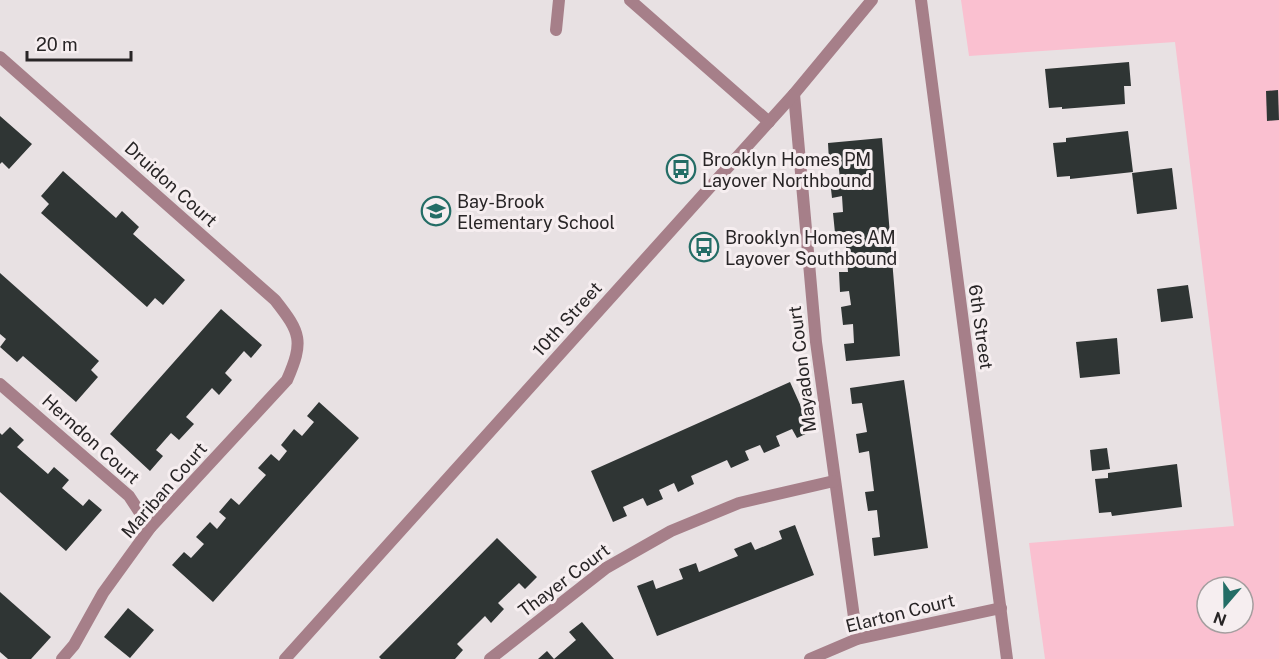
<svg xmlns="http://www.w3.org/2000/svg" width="1279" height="659" font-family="'Public Sans',sans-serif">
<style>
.green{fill:#fac0d0;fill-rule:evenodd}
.building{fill:#2f3534}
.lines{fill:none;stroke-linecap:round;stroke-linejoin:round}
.service{stroke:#a67f89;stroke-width:12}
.minor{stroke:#a67f89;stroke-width:12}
.tertiary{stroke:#a67f89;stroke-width:12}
.labels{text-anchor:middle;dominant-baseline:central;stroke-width:6;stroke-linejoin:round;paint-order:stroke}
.poi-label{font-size:18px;fill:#282526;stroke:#f6eef0;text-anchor:start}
.street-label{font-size:18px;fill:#282526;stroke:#f6eef0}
</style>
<rect width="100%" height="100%" fill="#e8e1e3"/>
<path class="green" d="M 961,0 L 1279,0 L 1279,659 L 1045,659 L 1029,543 L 1234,526 L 1175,42 L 969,56 ZM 1207,587 L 1243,587 L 1243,623 L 1207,623 Z"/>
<g class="building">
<path d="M 1129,62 L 1131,86 L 1124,86 L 1125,104 L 1062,109 L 1062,107 L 1049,108 L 1045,69 Z"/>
<path d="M 1278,90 L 1279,120 L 1267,121 L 1266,91 Z"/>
<path d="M 0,116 L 32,144 L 9,169 L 2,162 L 0,164 Z"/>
<path d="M 1128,131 L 1133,172 L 1070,179 L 1070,176 L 1057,177 L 1053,143 L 1066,142 L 1066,138 Z"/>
<path d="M 882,138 L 900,356 L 846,361 L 844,344 L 854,343 L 853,324 L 843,325 L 841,307 L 851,305 L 849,291 L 840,292 L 839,272 L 848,272 L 845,232 L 835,233 L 833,213 L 843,212 L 842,196 L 832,198 L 830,180 L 840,179 L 838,160 L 829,161 L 828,143 Z"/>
<path d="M 1172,168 L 1177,209 L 1137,214 L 1132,173 Z"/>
<path d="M 63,171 L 116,218 L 122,211 L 139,227 L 133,234 L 185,280 L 163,305 L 155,298 L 147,307 L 41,213 L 49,204 L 41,196 Z"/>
<path d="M 0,273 L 99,361 L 91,370 L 98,377 L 76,402 L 23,356 L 17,362 L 0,347 L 6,339 L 0,334 Z"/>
<path d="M 1188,285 L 1193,318 L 1161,322 L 1157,289 Z"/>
<path d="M 221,309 L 262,345 L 251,358 L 244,351 L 225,373 L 232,380 L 219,395 L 212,388 L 186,417 L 194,424 L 179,440 L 171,433 L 156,450 L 163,456 L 150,471 L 110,434 Z"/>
<path d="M 1117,338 L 1120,374 L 1080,378 L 1076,342 Z"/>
<path d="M 904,380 L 928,548 L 874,556 L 872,538 L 880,537 L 877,510 L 868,511 L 865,492 L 874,491 L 869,451 L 859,453 L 856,434 L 867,432 L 862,403 L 852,404 L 850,388 Z"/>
<path d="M 790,382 L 812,431 L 797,438 L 792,429 L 776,436 L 780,446 L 764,453 L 760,445 L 745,451 L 749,460 L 731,468 L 727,460 L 691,476 L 694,484 L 678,492 L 674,483 L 659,490 L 663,499 L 647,506 L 643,498 L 623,507 L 627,516 L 613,522 L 591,471 Z"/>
<path d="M 319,402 L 359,438 L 213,602 L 172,565 L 184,552 L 191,558 L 204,544 L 196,537 L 210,522 L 217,529 L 226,518 L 219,512 L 231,498 L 239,505 L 266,475 L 258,468 L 271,454 L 279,461 L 287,451 L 281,445 L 294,429 L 302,436 L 314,422 L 307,416 Z"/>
<path d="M 10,427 L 24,440 L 17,447 L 48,474 L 54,467 L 69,480 L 62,488 L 83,506 L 89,499 L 102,510 L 66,551 L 0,492 L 0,433 L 2,435 Z"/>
<path d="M 1107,448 L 1110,469 L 1092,471 L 1090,450 Z"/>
<path d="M 1177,464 L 1182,507 L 1112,516 L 1111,512 L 1099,513 L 1095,479 L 1108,478 L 1108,473 Z"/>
<path d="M 795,525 L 814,575 L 657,636 L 637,586 L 653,580 L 656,589 L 683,579 L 679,569 L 696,563 L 699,572 L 738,556 L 734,549 L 751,542 L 755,550 L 782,539 L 779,531 Z"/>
<path d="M 497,538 L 537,577 L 525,589 L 519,583 L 498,603 L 504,609 L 491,623 L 485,616 L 457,644 L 463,650 L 455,659 L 381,659 L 379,657 Z"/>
<path d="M 0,592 L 51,637 L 31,659 L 8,659 L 0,652 Z"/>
<path d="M 128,608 L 154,630 L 130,658 L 104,637 Z"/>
<path d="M 582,622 L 614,659 L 538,659 L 547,651 L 554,659 L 576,640 L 569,632 Z"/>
</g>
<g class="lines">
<g class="service">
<path d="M 630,0 L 769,122"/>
<path d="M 556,30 L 559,0"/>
<path d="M 794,94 L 816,342 L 857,639"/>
</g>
<g class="minor">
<path d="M 921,0 L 1007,659"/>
<path d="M 0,57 L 275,300 C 301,333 304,341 287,380 L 150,528 L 103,593 L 74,645 L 62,659"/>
<path d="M 0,384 L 129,496 L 150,528"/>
<path d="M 490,659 L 606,568 L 671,531 L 739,503 L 834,481"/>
<path d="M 810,659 L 857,639 L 1001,608"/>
</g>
<path class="tertiary" d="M 285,659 L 794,94 L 872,0"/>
</g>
<defs>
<g id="bus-ring" transform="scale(1.5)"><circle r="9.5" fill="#f6eef0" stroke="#246d66" stroke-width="1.5"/><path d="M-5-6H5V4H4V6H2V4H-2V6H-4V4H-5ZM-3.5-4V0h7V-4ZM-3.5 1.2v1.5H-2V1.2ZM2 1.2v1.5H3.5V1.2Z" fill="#246d66"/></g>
<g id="school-ring" transform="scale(1.5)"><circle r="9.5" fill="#f6eef0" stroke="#246d66" stroke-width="1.5"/><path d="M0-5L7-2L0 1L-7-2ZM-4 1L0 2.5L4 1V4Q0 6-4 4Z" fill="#246d66"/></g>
</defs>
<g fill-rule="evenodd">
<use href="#bus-ring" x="681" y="169"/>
<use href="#school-ring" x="436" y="211"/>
<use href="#bus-ring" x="704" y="247"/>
</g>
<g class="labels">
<g class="poi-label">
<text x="702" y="159">Brooklyn Homes PM<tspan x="702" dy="21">Layover Northbound</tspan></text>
<text x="457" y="201">Bay-Brook<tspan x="457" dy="21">Elementary School</tspan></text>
<text x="725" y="237">Brooklyn Homes AM<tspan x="725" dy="21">Layover Southbound</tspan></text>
</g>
<g class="street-label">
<text transform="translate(171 184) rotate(42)">Druidon Court</text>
<text transform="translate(567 319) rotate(-48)">10th Street</text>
<text transform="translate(981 327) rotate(82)">6th Street</text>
<text transform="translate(802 369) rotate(-97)">Mayadon Court</text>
<text transform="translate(91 439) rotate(42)">Herndon Court</text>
<text transform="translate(164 490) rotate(-49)">Mariban Court</text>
<text transform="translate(564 580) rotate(-37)">Thayer Court</text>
<text transform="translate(900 613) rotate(-14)">Elarton Court</text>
</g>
</g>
<g transform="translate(1225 605) rotate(200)"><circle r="28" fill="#f6eef0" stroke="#a49e9f" stroke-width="1.5"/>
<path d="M0-4.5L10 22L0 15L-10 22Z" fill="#246d66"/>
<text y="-9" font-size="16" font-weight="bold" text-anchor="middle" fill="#282526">N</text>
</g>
<path d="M27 51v9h104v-9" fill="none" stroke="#282526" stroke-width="3"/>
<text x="36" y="51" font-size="18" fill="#282526" stroke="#f6eef0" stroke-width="4.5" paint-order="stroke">20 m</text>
</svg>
